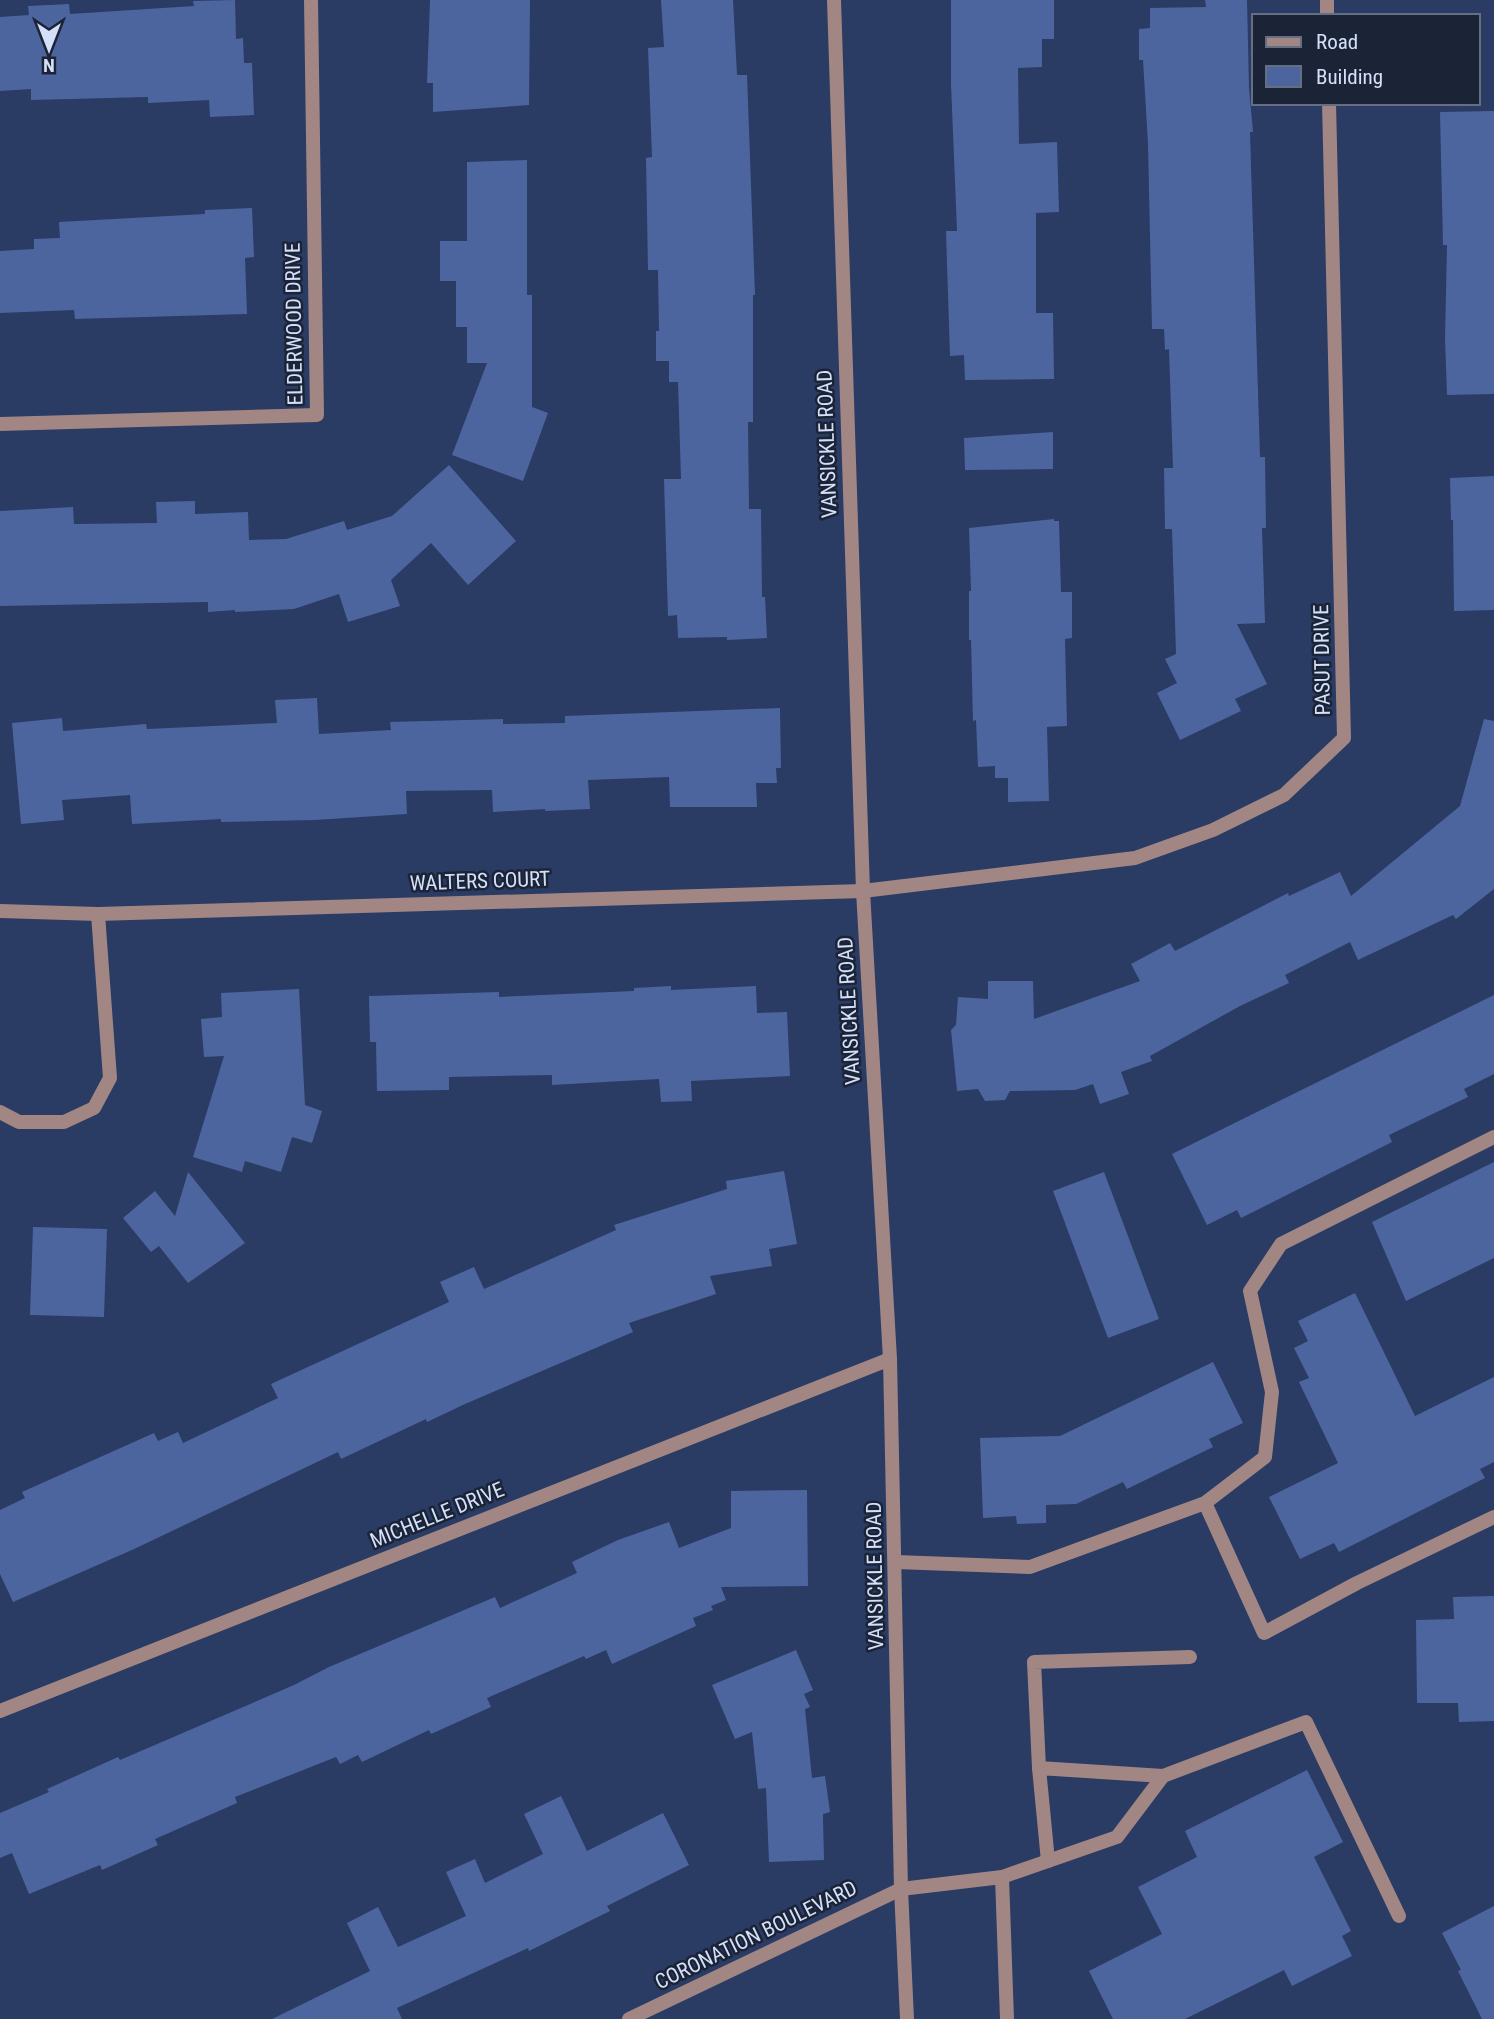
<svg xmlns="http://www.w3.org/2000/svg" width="1494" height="2019" font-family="'Roboto Condensed',sans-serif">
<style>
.building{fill:#4d659e}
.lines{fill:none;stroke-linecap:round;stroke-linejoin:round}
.service{stroke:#a18683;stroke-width:14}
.minor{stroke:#a18683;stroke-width:14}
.labels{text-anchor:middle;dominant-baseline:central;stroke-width:5;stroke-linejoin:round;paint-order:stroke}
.street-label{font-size:21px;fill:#d4e0f9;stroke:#1b2336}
</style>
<rect width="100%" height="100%" fill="#2a3b64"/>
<g class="building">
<path d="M 235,0 L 236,39 L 243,38 L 244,63 L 252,63 L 254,115 L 210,117 L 209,100 L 148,103 L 148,97 L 31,100 L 31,89 L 0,91 L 0,17 L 29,15 L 28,6 L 69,4 L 70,14 L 194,6 L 193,1 Z"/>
<path d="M 430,0 L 530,0 L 529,105 L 433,112 L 433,83 L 427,83 Z"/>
<path d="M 661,0 L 733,0 L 737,75 L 747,75 L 755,295 L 753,295 L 753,422 L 748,422 L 749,509 L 761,509 L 762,597 L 765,597 L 767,638 L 727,640 L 727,637 L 678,638 L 677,615 L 668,616 L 664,479 L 681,479 L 678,382 L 669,382 L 669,361 L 656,361 L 656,331 L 659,331 L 658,270 L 648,270 L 646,158 L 652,157 L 648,48 L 664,47 Z"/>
<path d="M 951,0 L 1054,0 L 1054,39 L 1042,39 L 1042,67 L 1018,68 L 1019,144 L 1057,142 L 1059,212 L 1036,213 L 1036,313 L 1053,313 L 1054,379 L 965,380 L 964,355 L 950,356 L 946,231 L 957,231 L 951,84 Z"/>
<path d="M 1205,0 L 1247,0 L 1249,88 L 1253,132 L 1250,132 L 1260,457 L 1265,457 L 1266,528 L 1262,528 L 1265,623 L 1237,624 L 1267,684 L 1235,699 L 1241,711 L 1180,740 L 1157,693 L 1177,683 L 1165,659 L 1176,654 L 1172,529 L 1165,529 L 1164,468 L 1173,468 L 1169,349 L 1165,350 L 1164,329 L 1152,329 L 1148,144 L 1143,60 L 1139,60 L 1139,29 L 1150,28 L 1150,8 L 1206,7 Z"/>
<path d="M 1494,111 L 1494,394 L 1447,395 L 1445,339 L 1447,245 L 1443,245 L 1440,112 Z"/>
<path d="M 527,160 L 527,295 L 532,295 L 532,407 L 548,413 L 523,481 L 452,455 L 487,363 L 467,363 L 467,327 L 456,327 L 456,281 L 440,281 L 440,241 L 467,241 L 467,162 Z"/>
<path d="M 252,208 L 254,257 L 245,258 L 247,314 L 75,319 L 74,310 L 0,313 L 0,251 L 34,249 L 34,239 L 60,238 L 59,222 L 205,214 L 205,210 Z"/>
<path d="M 1053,432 L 1053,469 L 965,470 L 964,438 Z"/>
<path d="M 449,465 L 516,541 L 468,585 L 431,543 L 391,580 L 400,606 L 348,622 L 339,594 L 294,609 L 235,612 L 235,610 L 208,612 L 208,602 L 0,606 L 0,511 L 73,507 L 74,524 L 157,523 L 156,502 L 195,501 L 195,514 L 248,512 L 249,540 L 286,539 L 344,521 L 347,530 L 392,516 Z"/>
<path d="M 1494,476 L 1494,610 L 1454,611 L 1453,520 L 1451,520 L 1450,478 Z"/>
<path d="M 1054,519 L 1054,521 L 1059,521 L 1061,592 L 1072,592 L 1072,638 L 1065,639 L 1067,726 L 1047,727 L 1049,801 L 1008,802 L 1008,778 L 995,778 L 995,766 L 978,767 L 976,720 L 973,721 L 971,640 L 969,640 L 969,591 L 971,591 L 969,528 Z"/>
<path d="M 317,698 L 319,734 L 391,730 L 390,722 L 503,719 L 503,724 L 565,723 L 565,716 L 780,708 L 781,768 L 776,768 L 777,783 L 756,783 L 757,807 L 670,807 L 669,777 L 588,780 L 590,809 L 545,811 L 545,809 L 493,812 L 492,790 L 406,791 L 407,814 L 315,820 L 221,822 L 221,819 L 132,824 L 130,795 L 62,800 L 64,820 L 21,824 L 12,723 L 62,718 L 63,731 L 146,724 L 147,729 L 277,723 L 275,700 Z"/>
<path d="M 1484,719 L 1494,721 L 1494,889 L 1456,919 L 1453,915 L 1358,960 L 1350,942 L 1285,975 L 1289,983 L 1240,1006 L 1150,1056 L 1152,1061 L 1121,1072 L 1129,1094 L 1100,1104 L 1093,1084 L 1075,1090 L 1010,1091 L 1005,1100 L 985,1101 L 978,1089 L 957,1091 L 951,1030 L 956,1025 L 958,997 L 988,999 L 988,981 L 1033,981 L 1034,1019 L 1140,981 L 1131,964 L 1170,943 L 1175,951 L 1288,893 L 1289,896 L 1340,872 L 1351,896 L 1460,806 Z"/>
<path d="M 671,986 L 671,990 L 756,986 L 757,1013 L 787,1012 L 790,1076 L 691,1081 L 692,1101 L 661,1102 L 659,1079 L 552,1085 L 552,1075 L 449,1077 L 449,1090 L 377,1091 L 376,1042 L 370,1042 L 369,996 L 499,992 L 499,997 L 634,991 L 634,988 Z"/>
<path d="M 299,989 L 305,1105 L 322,1111 L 312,1143 L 292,1137 L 281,1172 L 245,1161 L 242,1172 L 193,1157 L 224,1056 L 204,1057 L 201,1019 L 222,1017 L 221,993 Z"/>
<path d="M 1494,995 L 1494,1074 L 1464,1089 L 1468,1097 L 1389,1135 L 1392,1142 L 1241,1218 L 1237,1210 L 1207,1225 L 1172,1154 Z"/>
<path d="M 1494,1162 L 1494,1258 L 1406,1301 L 1372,1222 Z"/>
<path d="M 784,1171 L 797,1244 L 769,1249 L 772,1266 L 710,1276 L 716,1294 L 629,1323 L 633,1332 L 465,1404 L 427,1422 L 426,1419 L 341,1459 L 338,1452 L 132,1550 L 13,1602 L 0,1574 L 0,1510 L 25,1498 L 22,1492 L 154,1433 L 158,1441 L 178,1432 L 183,1443 L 278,1398 L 271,1384 L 449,1302 L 440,1282 L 474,1267 L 484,1289 L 616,1230 L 614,1225 L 727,1189 L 726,1181 Z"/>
<path d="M 188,1172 L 245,1243 L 188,1283 L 159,1246 L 151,1252 L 123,1218 L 155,1191 L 175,1216 Z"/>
<path d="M 1104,1172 L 1159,1319 L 1108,1338 L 1053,1191 Z"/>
<path d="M 33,1227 L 107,1229 L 104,1317 L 30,1315 Z"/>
<path d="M 1355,1293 L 1415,1416 L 1494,1377 L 1494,1462 L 1480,1469 L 1485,1478 L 1339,1552 L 1334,1543 L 1300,1559 L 1269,1497 L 1338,1463 L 1299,1382 L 1309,1378 L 1294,1348 L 1308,1341 L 1298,1321 Z"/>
<path d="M 1213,1362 L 1243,1423 L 1209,1439 L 1213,1447 L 1127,1489 L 1123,1482 L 1076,1504 L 1046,1505 L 1046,1523 L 1017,1524 L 1016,1516 L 983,1518 L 980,1438 L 1060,1436 Z"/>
<path d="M 807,1490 L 808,1586 L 721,1587 L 726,1600 L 711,1606 L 713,1610 L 693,1618 L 696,1626 L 612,1664 L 606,1650 L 586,1659 L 584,1656 L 487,1698 L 491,1707 L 431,1734 L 429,1730 L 362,1762 L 358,1755 L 340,1764 L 336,1757 L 235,1797 L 237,1803 L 155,1839 L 158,1845 L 102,1870 L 100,1865 L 29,1894 L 12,1853 L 0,1858 L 0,1813 L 49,1792 L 47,1789 L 118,1757 L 120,1760 L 294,1685 L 329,1667 L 495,1597 L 500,1608 L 577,1573 L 572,1562 L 618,1540 L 669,1522 L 679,1548 L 731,1528 L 731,1491 Z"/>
<path d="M 1494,1596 L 1494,1721 L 1459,1722 L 1458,1703 L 1417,1703 L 1416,1620 L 1454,1619 L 1453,1597 Z"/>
<path d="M 796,1650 L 813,1690 L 804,1694 L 810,1707 L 805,1709 L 812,1778 L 825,1776 L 830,1812 L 823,1814 L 823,1818 L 824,1860 L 769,1862 L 766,1788 L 758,1789 L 752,1732 L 735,1739 L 712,1685 Z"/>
<path d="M 1307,1770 L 1343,1842 L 1314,1857 L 1351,1931 L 1342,1936 L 1352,1956 L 1292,1986 L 1284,1970 L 1185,2019 L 1113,2019 L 1089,1971 L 1162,1934 L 1138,1887 L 1197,1857 L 1185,1831 Z"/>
<path d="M 561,1796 L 587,1851 L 663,1813 L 689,1865 L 607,1906 L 610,1911 L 529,1951 L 528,1948 L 397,2008 L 402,2019 L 272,2019 L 370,1971 L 347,1923 L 378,1907 L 398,1947 L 466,1916 L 446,1872 L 475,1859 L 485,1883 L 543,1854 L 524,1814 Z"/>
<path d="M 1494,1906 L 1494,2019 L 1482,2019 L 1458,1971 L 1461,1970 L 1442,1933 Z"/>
</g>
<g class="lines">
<g class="service">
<path d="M 1205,1503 L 1264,1633 L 1357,1583 L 1494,1517"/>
<path d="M 896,1562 L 1030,1567 L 1205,1503 L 1265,1457 L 1272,1392 L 1250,1291 L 1281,1244 L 1494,1137"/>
<path d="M 1039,1768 L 1034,1662 L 1190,1657"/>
<path d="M 1048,1861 L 1039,1768 L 1163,1776"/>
<path d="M 1002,1877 L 1117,1837 L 1163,1776 L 1306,1722 L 1399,1916"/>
<path d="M 901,1889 L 1002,1877 L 1007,2019"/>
</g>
<g class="minor">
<path d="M 834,0 L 863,891 L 890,1359 L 901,1889 L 907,2019"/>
<path d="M 1327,0 L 1327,16"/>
<path d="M 0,424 L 317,415 L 311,0"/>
<path d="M 0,911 L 98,914 L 863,891 L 1135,858 L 1213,830 L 1284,795 L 1344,738 L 1329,103"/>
<path d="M 0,1112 L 19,1122 L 64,1122 L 94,1108 L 110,1078 L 98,914"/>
<path d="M 0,1711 L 890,1359"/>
<path d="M 629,2019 L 901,1889"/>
</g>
</g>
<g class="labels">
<g class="street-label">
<text transform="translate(294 324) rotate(-91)">ELDERWOOD DRIVE</text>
<text transform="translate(827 444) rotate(-92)">VANSICKLE ROAD</text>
<text transform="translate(1322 660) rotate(-91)">PASUT DRIVE</text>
<text transform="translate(480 881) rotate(-2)">WALTERS COURT</text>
<text transform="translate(849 1011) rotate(-93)">VANSICKLE ROAD</text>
<text transform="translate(437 1515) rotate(-22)">MICHELLE DRIVE</text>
<text transform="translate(875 1576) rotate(-91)">VANSICKLE ROAD</text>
<text transform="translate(756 1935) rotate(-26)">CORONATION BOULEVARD</text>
</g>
</g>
<rect x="1252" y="14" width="228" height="91" fill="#1b2336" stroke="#656f84" stroke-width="2"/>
<rect x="1266" y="37" width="35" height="10" fill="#a18683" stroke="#656f84" stroke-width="2"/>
<text x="1316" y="49" font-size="21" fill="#d4e0f9">Road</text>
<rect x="1266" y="66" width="35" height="21" fill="#4d659e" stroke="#656f84" stroke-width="2"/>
<text x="1316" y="84" font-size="21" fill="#d4e0f9">Building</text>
<g transform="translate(49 49) rotate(180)" stroke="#1b2336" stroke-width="5" paint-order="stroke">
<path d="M0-5L12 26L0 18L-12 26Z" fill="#d4e0f9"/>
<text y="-10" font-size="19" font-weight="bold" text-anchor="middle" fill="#d4e0f9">N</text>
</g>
</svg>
